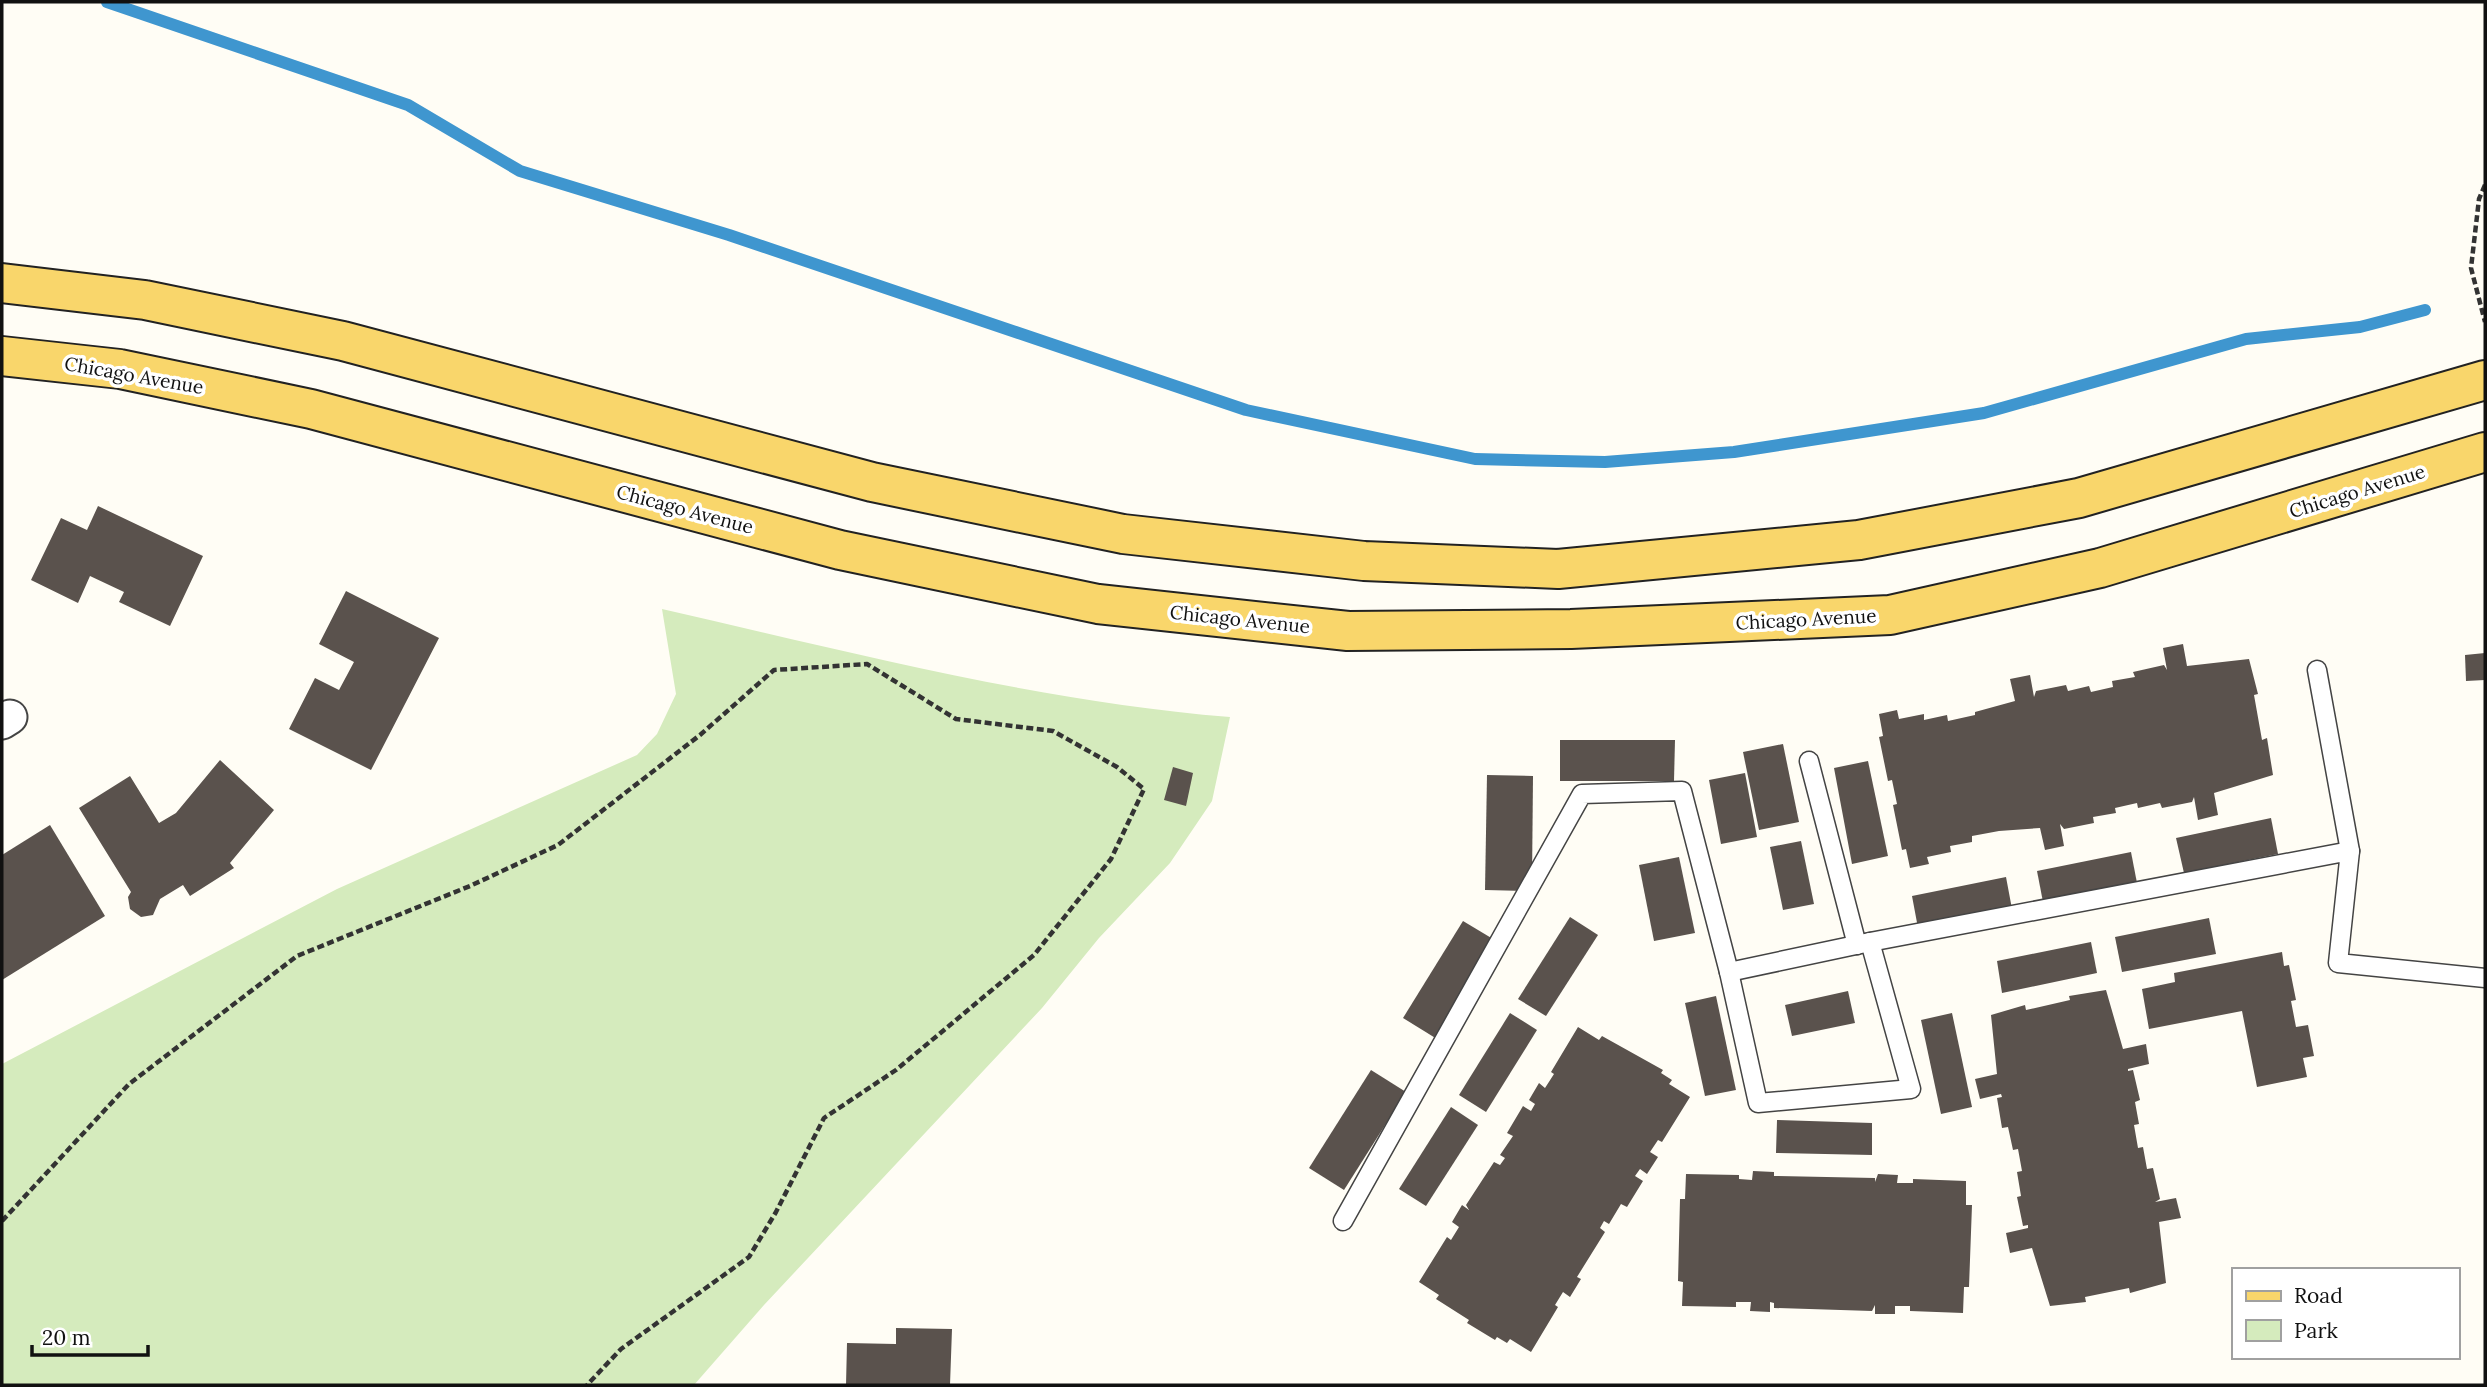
<svg xmlns="http://www.w3.org/2000/svg" width="2487" height="1387" font-family="Lora,serif">
<style>
.green{fill:#d5ebbd}
.lines{fill:none;stroke-linecap:round;stroke-linejoin:round}
.stream{stroke:#3f96cf;stroke-width:12}
.building{fill:#5a524d}
.service-casing{stroke:#444;stroke-width:21}
.minor-casing{stroke:#444;stroke-width:37}
.primary-casing{stroke:#222;stroke-width:42}
.path{stroke:#333;stroke-width:4.5;stroke-dasharray:7 3.5;stroke-linecap:butt}
.service{stroke:#fff;stroke-width:18}
.minor{stroke:#fff;stroke-width:33}
.primary{stroke:#f9d66b;stroke-width:38}
.labels{text-anchor:middle;dominant-baseline:central;stroke-width:7;stroke-linejoin:round;paint-order:stroke}
.street-label{font-size:19px;fill:#111;stroke:#fff}
</style>
<rect width="100%" height="100%" fill="#fffdf5"/>
<path class="green" d="M 662,609 C 850,652 1036,701 1230,717 L 1212,801 L 1170,863 L 1099,938 L 1042,1008 L 764,1305 L 694,1385 L 2,1385 L 2,1064 L 337,889 L 637,755 L 657,734 L 676,694 Z"/>
<g class="lines">
<path class="stream" d="M 107,2 L 408,105 L 520,171 L 729,235 L 1246,410 L 1475,459 L 1605,462 L 1734,452 L 1984,413 L 2246,339 L 2360,327 L 2425,310"/>
</g>
<g class="building">
<path d="M 98,506 L 203,556 L 170,626 L 119,602 L 124,592 L 90,576 L 78,603 L 31,580 L 61,518 L 87,530 Z"/>
<path d="M 346,591 L 439,638 L 371,770 L 289,729 L 315,678 L 339,690 L 354,662 L 319,644 Z"/>
<path d="M 2183,644 L 2187,666 L 2249,659 L 2258,694 L 2254,695 L 2262,740 L 2267,738 L 2273,775 L 2214,793 L 2218,815 L 2198,820 L 2194,797 L 2192,802 L 2162,808 L 2160,803 L 2138,808 L 2137,803 L 2115,808 L 2116,813 L 2093,817 L 2094,823 L 2064,829 L 2060,824 L 2064,846 L 2045,850 L 2040,828 L 1999,831 L 1972,836 L 1972,842 L 1950,846 L 1951,852 L 1927,857 L 1929,864 L 1910,868 L 1906,849 L 1902,850 L 1893,805 L 1897,804 L 1892,780 L 1888,781 L 1879,737 L 1883,736 L 1879,714 L 1897,710 L 1899,719 L 1924,714 L 1924,720 L 1947,715 L 1948,721 L 1975,715 L 1975,712 L 2015,701 L 2010,679 L 2030,675 L 2034,697 L 2036,691 L 2066,685 L 2068,691 L 2089,686 L 2091,692 L 2113,687 L 2112,681 L 2135,677 L 2133,672 L 2164,665 L 2167,670 L 2163,648 Z"/>
<path d="M 2485,653 L 2485,680 L 2466,681 L 2465,655 Z"/>
<path d="M 1560,740 L 1675,740 L 1674,781 L 1560,781 Z"/>
<path d="M 1783,744 L 1799,822 L 1759,830 L 1743,752 Z"/>
<path d="M 220,760 L 274,810 L 230,863 L 234,868 L 190,896 L 183,885 L 160,899 L 153,915 L 141,917 L 130,909 L 128,897 L 131,892 L 79,808 L 130,776 L 159,823 L 176,813 Z"/>
<path d="M 1868,761 L 1888,856 L 1852,864 L 1834,768 Z"/>
<path d="M 1173,767 L 1193,773 L 1186,806 L 1164,800 Z"/>
<path d="M 1745,773 L 1757,837 L 1721,844 L 1709,780 Z"/>
<path d="M 1487,775 L 1533,776 L 1532,881 L 1527,891 L 1485,890 Z"/>
<path d="M 2271,818 L 2278,854 L 2184,873 L 2176,838 Z"/>
<path d="M 50,825 L 105,916 L 2,980 L 2,855 Z"/>
<path d="M 1801,841 L 1814,904 L 1783,910 L 1770,847 Z"/>
<path d="M 2131,852 L 2137,883 L 2043,902 L 2037,871 Z"/>
<path d="M 1679,857 L 1695,933 L 1654,941 L 1639,865 Z"/>
<path d="M 2006,877 L 2012,909 L 1918,928 L 1912,896 Z"/>
<path d="M 1570,917 L 1598,935 L 1546,1016 L 1518,999 Z"/>
<path d="M 2209,918 L 2216,954 L 2122,972 L 2115,937 Z"/>
<path d="M 1463,921 L 1498,942 L 1437,1039 L 1403,1018 Z"/>
<path d="M 2091,942 L 2097,973 L 2002,993 L 1997,961 Z"/>
<path d="M 2282,952 L 2284,966 L 2289,965 L 2296,1000 L 2291,1001 L 2296,1027 L 2308,1025 L 2314,1056 L 2303,1058 L 2307,1077 L 2257,1087 L 2242,1011 L 2149,1029 L 2142,989 L 2175,982 L 2174,973 Z"/>
<path d="M 2106,990 L 2123,1049 L 2146,1044 L 2149,1064 L 2128,1069 L 2128,1071 L 2133,1070 L 2140,1100 L 2135,1102 L 2139,1124 L 2134,1125 L 2138,1148 L 2143,1147 L 2147,1169 L 2153,1168 L 2160,1199 L 2155,1202 L 2176,1198 L 2181,1218 L 2159,1222 L 2166,1283 L 2130,1293 L 2129,1288 L 2085,1297 L 2086,1302 L 2050,1306 L 2032,1248 L 2010,1253 L 2006,1233 L 2028,1228 L 2028,1225 L 2023,1226 L 2017,1197 L 2021,1196 L 2017,1172 L 2022,1171 L 2018,1149 L 2013,1150 L 2008,1127 L 2002,1128 L 1997,1098 L 2002,1097 L 2001,1094 L 1980,1099 L 1975,1079 L 1997,1074 L 1991,1015 L 2025,1005 L 2026,1010 L 2070,1000 L 2069,996 Z"/>
<path d="M 1848,991 L 1855,1023 L 1792,1036 L 1785,1005 Z"/>
<path d="M 1716,996 L 1736,1090 L 1705,1096 L 1685,1003 Z"/>
<path d="M 1510,1013 L 1537,1030 L 1486,1112 L 1459,1095 Z"/>
<path d="M 1952,1013 L 1972,1107 L 1941,1114 L 1921,1020 Z"/>
<path d="M 1578,1027 L 1599,1040 L 1602,1036 L 1663,1070 L 1661,1073 L 1672,1080 L 1669,1084 L 1690,1097 L 1662,1142 L 1658,1140 L 1650,1152 L 1658,1157 L 1647,1174 L 1640,1169 L 1635,1176 L 1643,1181 L 1627,1207 L 1621,1204 L 1609,1224 L 1604,1221 L 1600,1228 L 1605,1232 L 1577,1277 L 1581,1279 L 1570,1297 L 1563,1292 L 1555,1305 L 1558,1307 L 1531,1352 L 1510,1339 L 1507,1343 L 1497,1337 L 1495,1340 L 1467,1323 L 1469,1320 L 1436,1299 L 1439,1295 L 1419,1282 L 1447,1237 L 1451,1240 L 1459,1227 L 1452,1222 L 1462,1205 L 1469,1210 L 1466,1205 L 1494,1162 L 1500,1165 L 1505,1158 L 1500,1155 L 1513,1136 L 1507,1133 L 1523,1106 L 1531,1111 L 1535,1104 L 1529,1100 L 1539,1083 L 1545,1088 L 1554,1074 L 1551,1072 Z"/>
<path d="M 1371,1070 L 1406,1092 L 1344,1190 L 1309,1168 Z"/>
<path d="M 1451,1107 L 1478,1125 L 1426,1206 L 1399,1189 Z"/>
<path d="M 1777,1120 L 1872,1123 L 1872,1155 L 1776,1153 Z"/>
<path d="M 1753,1171 L 1774,1172 L 1774,1176 L 1875,1178 L 1875,1182 L 1878,1174 L 1898,1175 L 1897,1183 L 1913,1183 L 1913,1179 L 1966,1181 L 1966,1205 L 1972,1205 L 1969,1287 L 1964,1287 L 1963,1313 L 1910,1311 L 1910,1306 L 1895,1306 L 1895,1314 L 1875,1314 L 1875,1305 L 1872,1311 L 1774,1308 L 1774,1303 L 1770,1302 L 1770,1312 L 1750,1311 L 1751,1302 L 1736,1302 L 1736,1307 L 1682,1306 L 1683,1282 L 1678,1281 L 1680,1199 L 1685,1199 L 1686,1174 L 1739,1175 L 1739,1179 L 1752,1180 Z"/>
<path d="M 896,1328 L 952,1329 L 950,1385 L 846,1385 L 847,1343 L 896,1344 Z"/>
</g>
<g class="lines">
<g class="service-casing">
<g id="service">
<path d="M 2317,670 L 2350,851"/>
<path d="M 1809,761 L 1857,945"/>
<path d="M 1729,972 L 1758,1103 L 1911,1089 L 1870,942"/>
<path d="M 1343,1221 L 1582,794 L 1682,791 L 1729,972 L 1870,942 L 2350,851 L 2338,963 L 2485,978"/>
</g>
</g>
<g class="minor-casing">
<path id="minor" d="M 2,722 L 10,717"/>
</g>
<g class="primary-casing">
<g id="primary">
<path d="M 2,283 L 145,300 L 343,341 L 872,482 L 1123,534 L 1364,561 L 1558,569 L 1859,540 L 2079,498 L 2485,380"/>
<path d="M 2,356 L 120,369 L 311,409 L 840,550 L 1098,604 L 1348,631 L 1571,629 L 1890,615 L 2100,568 L 2485,452"/>
</g>
</g>
<g class="path">
<path d="M 2485,185 L 2479,199 L 2471,268 L 2485,322"/>
<path d="M 2,1221 L 129,1084 L 297,956 L 470,886 L 558,845 L 700,735 L 774,670 L 867,664 L 956,719 L 1053,731 L 1117,767 L 1144,789 L 1111,859 L 1034,955 L 896,1070 L 824,1118 L 776,1212 L 749,1257 L 621,1349 L 587,1385"/>
</g>
<use href="#service" class="service"/>
<use href="#minor" class="minor"/>
<use href="#primary" class="primary"/>
</g>
<g class="labels">
<g class="street-label">
<text transform="translate(134 375) rotate(10)">Chicago Avenue</text>
<text transform="translate(2357 491) rotate(-17)">Chicago Avenue</text>
<text transform="translate(685 509) rotate(15)">Chicago Avenue</text>
<text transform="translate(1240 619) rotate(6)">Chicago Avenue</text>
<text transform="translate(1806 619) rotate(-3)">Chicago Avenue</text>
</g>
</g>
<rect width="2487" height="1387" fill="none" stroke="#111111" stroke-width="7"/>
<rect x="2232" y="1268" width="228" height="91" fill="#ffffff" stroke="#a0a0a0" stroke-width="2"/>
<rect x="2246" y="1291" width="35" height="10" fill="#f9d66b" stroke="#a0a0a0" stroke-width="2"/>
<text x="2294" y="1303" font-size="21" fill="#111111">Road</text>
<rect x="2246" y="1320" width="35" height="21" fill="#d5ebbd" stroke="#a0a0a0" stroke-width="2"/>
<text x="2294" y="1338" font-size="21" fill="#111111">Park</text>
<path d="M32 1345v10h116v-10" fill="none" stroke="#111111" stroke-width="3.5"/>
<text x="42" y="1345" font-size="21" fill="#111111" stroke="#ffffff" stroke-width="5" paint-order="stroke">20 m</text>
</svg>
